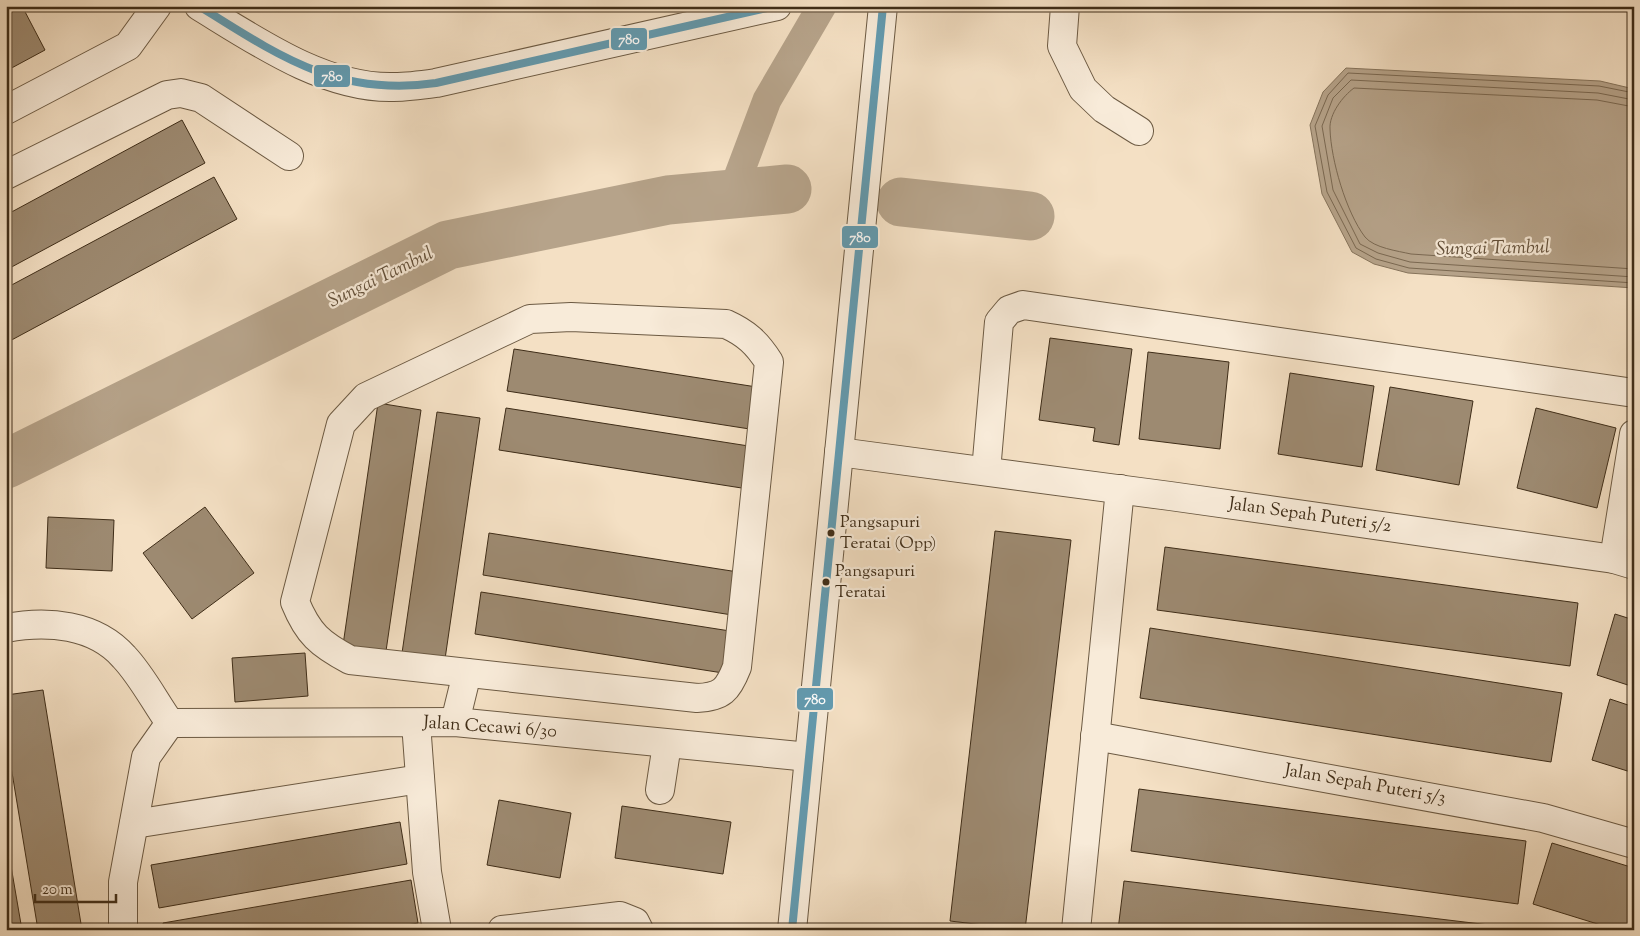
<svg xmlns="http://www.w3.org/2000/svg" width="1640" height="936" font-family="'Sorts Mill Goudy',serif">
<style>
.water{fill:#b6a38a;stroke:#86745c}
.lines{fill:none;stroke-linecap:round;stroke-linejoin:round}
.shore{stroke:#7a6851;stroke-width:1}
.canal{stroke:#b6a38a;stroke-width:29}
.river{stroke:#b6a38a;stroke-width:49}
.building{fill:#9d8a71;stroke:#3f2d18}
.minor-casing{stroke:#6c5a43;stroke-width:30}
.minor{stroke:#f8ebd9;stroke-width:28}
.bus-1-casing{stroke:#f8ebd9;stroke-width:11}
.bus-1{stroke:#629bb1;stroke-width:8}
.bus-dot{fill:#3f2d18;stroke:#f8ebd9;stroke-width:2}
.labels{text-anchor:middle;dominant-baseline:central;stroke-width:4.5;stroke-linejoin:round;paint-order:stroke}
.bus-label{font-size:17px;fill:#3f2d18;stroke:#f8ebd9;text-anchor:start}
.street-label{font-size:18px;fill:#3f2d18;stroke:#f8ebd9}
.water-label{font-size:19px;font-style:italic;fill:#63503a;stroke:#f8ebd9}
.line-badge{stroke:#f8ebd9;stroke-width:2}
.badge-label{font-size:14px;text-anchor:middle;font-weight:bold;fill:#fff}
</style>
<rect width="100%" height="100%" fill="#f4e0c4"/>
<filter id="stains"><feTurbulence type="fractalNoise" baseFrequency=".004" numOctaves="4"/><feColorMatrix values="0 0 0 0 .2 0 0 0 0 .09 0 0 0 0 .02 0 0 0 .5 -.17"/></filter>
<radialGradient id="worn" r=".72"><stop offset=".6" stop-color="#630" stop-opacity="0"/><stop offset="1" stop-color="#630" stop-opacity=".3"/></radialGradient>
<path class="water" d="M 1346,68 L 1600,81 L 1634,89 L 1634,288 L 1408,273 L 1374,264 L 1352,252 L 1322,194 L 1310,125 L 1323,92 Z"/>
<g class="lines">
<g class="shore">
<path d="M 1634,93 L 1599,86 L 1348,73 L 1328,95 L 1315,126 L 1327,192 L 1356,248 L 1376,259 L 1409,268 L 1634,283"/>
<path d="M 1634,100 L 1598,93 L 1351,80 L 1333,98 L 1322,126 L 1333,190 L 1360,244 L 1378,253 L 1410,262 L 1634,277"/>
<path d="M 1634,107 L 1597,100 L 1354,88 C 1343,96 1329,114 1330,129 C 1331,160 1346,212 1365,237 C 1374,248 1398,251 1411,254 L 1634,269"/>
</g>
<path class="canal" d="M 732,193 L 767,100 L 822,6"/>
<g class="river">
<path d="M 901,202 L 1030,216"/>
<path d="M 6,464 L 448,245 L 668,200 L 787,189"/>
</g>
</g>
<g class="building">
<path d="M 6,6 L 22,6 L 45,50 L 6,71 Z"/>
<path d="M 182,120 L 205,163 L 6,270 L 6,215 Z"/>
<path d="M 214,177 L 237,219 L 6,343 L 6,288 Z"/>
<path d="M 1050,338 L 1132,349 L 1119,445 L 1093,441 L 1095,428 L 1039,420 Z"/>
<path d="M 514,349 L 763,388 L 756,430 L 507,391 Z"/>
<path d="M 1148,352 L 1229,362 L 1220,449 L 1139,439 Z"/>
<path d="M 1290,373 L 1374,386 L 1362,467 L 1278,454 Z"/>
<path d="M 1390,387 L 1473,401 L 1459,485 L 1376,470 Z"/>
<path d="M 378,403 L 421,410 L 385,658 L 342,652 Z"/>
<path d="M 506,408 L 755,447 L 748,489 L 499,450 Z"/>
<path d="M 1536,408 L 1616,428 L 1597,508 L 1517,488 Z"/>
<path d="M 437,412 L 480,418 L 444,666 L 401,660 Z"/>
<path d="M 205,507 L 254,573 L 192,619 L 143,553 Z"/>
<path d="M 48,517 L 114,520 L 112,571 L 46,568 Z"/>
<path d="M 995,531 L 1071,540 L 1025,930 L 950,921 Z"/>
<path d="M 489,533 L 738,572 L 732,615 L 483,575 Z"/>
<path d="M 1165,547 L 1578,603 L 1570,666 L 1157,610 Z"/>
<path d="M 481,592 L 730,631 L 723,673 L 475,634 Z"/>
<path d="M 1615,614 L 1634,620 L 1634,687 L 1597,675 Z"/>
<path d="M 1150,628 L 1562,693 L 1551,762 L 1140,698 Z"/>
<path d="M 305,653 L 308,696 L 235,702 L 232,658 Z"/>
<path d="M 43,690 L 82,930 L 38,930 L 6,736 L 6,695 Z"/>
<path d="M 1610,699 L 1634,707 L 1634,773 L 1592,760 Z"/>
<path d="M 1139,789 L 1526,841 L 1518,904 L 1131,851 Z"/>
<path d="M 499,800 L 571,813 L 560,878 L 487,865 Z"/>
<path d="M 622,806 L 731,822 L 723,874 L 615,858 Z"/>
<path d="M 400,822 L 407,864 L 159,908 L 151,865 Z"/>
<path d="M 6,837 L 22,930 L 6,930 Z"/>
<path d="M 1552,843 L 1634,868 L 1634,930 L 1617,930 L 1533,904 Z"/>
<path d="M 411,880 L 418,923 L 378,930 L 164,930 L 163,923 Z"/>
<path d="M 1124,881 L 1506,927 L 1505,930 L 1118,930 Z"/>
</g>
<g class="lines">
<g class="minor-casing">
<g id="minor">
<path d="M 199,6 C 256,41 325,89 394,87 C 408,87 422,85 436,83 L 777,6"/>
<path d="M 1065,6 L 1062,46 L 1083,89 L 1104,109 L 1139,131"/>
<path d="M 6,110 L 128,46 L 157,6"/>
<path d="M 6,175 L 167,95 L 181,93 L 201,98 L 289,156"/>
<path d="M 571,317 L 726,324 C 746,333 757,343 769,362 L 737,667 C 728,690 722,697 697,698 L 350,660 C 320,644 308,634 295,602 L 341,424 L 366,397 L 530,319 Z"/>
<path d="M 839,452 L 1170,496 L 1614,559 L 1634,565"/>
<path d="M 986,471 L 999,322 L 1009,310 L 1023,305 L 1634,393"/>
<path d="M 1614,559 L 1634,434"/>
<path d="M 6,628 C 47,620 95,624 124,657 C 142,676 155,702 170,723"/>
<path d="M 455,722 L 467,673"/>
<path d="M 170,723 L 455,722 L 809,757"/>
<path d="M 416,723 L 427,872 L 437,930"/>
<path d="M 1095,736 L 1543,818 L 1634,844"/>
<path d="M 660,790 L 667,744"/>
<path d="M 134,824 L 420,779"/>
<path d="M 123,930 L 123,882 L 146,757 L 170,723"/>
<path d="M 502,930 L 620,916 L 635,922 L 639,930"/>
<path d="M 792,930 L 883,6"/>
<path d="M 1076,930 L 1120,489"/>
</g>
</g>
<use href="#minor" class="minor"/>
<g class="bus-1-casing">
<g id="bus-1">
<path d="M 199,6 C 279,56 337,97 436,83 L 776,6"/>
<path d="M 792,930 L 883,6"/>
</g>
</g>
<use href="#bus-1" class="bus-1"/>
</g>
<g class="bus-dot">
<circle cx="831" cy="533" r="4.5"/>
<circle cx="826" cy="582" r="4.5"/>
</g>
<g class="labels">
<g class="bus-label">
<text x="840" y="523">Pangsapuri<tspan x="840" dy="21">Teratai (Opp)</tspan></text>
<text x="835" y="572">Pangsapuri<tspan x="835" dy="21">Teratai</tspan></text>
</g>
<g class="street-label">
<text transform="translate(1310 516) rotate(8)">Jalan Sepah Puteri 5/2</text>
<text transform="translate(490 728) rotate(4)">Jalan Cecawi 6/30</text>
<text transform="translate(1365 785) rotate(10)">Jalan Sepah Puteri 5/3</text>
</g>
<g class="water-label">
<text transform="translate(1493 249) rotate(-1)">Sungai Tambul</text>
<text transform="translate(381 278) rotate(-26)">Sungai Tambul</text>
</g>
</g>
<g class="line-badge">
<rect x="610" y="27" width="38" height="24" rx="5" fill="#629bb1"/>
<rect x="313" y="64" width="38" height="24" rx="5" fill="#629bb1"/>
<rect x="841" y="225" width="38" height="24" rx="5" fill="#629bb1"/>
<rect x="796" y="687" width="38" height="24" rx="5" fill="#629bb1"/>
</g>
<g class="badge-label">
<text x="629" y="44">780</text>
<text x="332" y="81">780</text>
<text x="860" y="242">780</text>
<text x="815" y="704">780</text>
</g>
<rect width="1640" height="936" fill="none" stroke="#f4e0c4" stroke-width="25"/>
<rect x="8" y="8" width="1625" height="921" fill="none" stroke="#3f2d18" stroke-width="2.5"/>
<rect x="12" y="12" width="1615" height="911" fill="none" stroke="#3f2d18"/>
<path d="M35 894v8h81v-8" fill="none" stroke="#3f2d18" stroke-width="2.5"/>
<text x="42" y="894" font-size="15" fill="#3f2d18" stroke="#f8ebd9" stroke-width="4" paint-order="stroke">20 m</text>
<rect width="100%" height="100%" filter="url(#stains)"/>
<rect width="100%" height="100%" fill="url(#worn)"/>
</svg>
